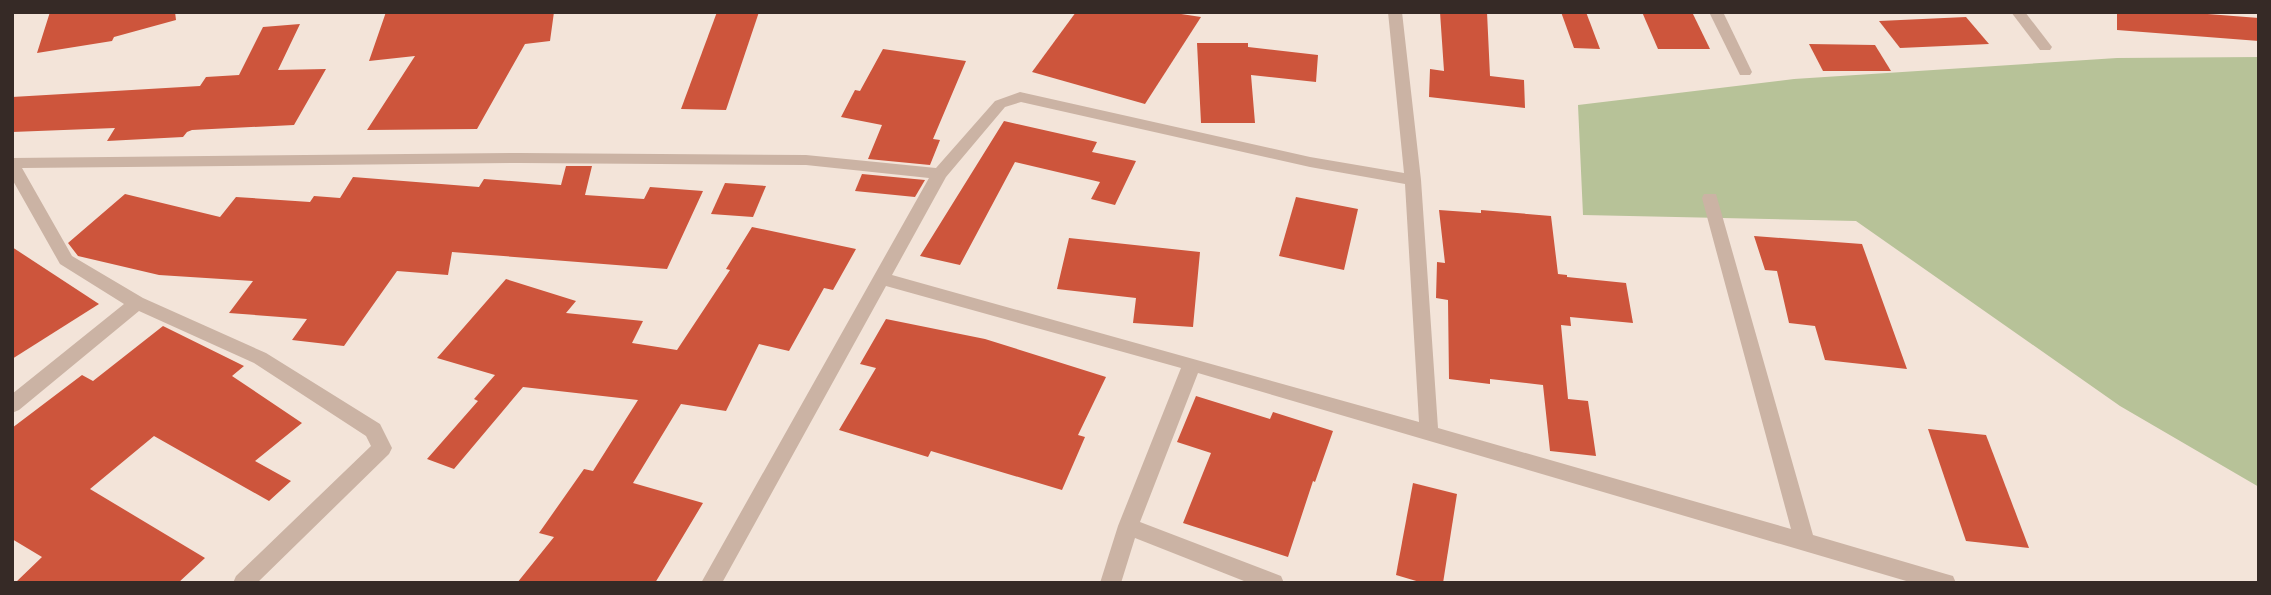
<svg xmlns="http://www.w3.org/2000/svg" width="2271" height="595" font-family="'Asap Condensed',sans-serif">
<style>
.green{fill:#b7c298}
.building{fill:#cd553c}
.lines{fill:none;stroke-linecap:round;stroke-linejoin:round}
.minor{fill:#cbb3a4;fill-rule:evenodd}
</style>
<rect width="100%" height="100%" fill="#f3e4d9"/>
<path class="green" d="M 2259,57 L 2259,487 L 2120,406 L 1856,221 L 1583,215 L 1578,105 L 1794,79 L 2117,58 Z"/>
<g class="building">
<path d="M 50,12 L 175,12 L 176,20 L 114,37 L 112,41 L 37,53 Z"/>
<path d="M 386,12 L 554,12 L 550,41 L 525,44 L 477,129 L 367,130 L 415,56 L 369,61 Z"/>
<path d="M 717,12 L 759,12 L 726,110 L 681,109 Z"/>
<path d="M 1076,12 L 1168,12 L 1201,17 L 1145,104 L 1032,72 Z"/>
<path d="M 1440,12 L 1487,12 L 1490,76 L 1524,80 L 1525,108 L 1429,97 L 1430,69 L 1444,71 Z"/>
<path d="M 1561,12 L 1586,12 L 1600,49 L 1574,48 Z"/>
<path d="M 1642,12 L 1692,12 L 1710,49 L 1658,49 Z"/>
<path d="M 2117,12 L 2182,12 L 2259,18 L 2259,41 L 2117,30 Z"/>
<path d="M 1966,17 L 1989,44 L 1900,48 L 1879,21 Z"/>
<path d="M 300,24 L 278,70 L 326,69 L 294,125 L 192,130 L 187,132 L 183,137 L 107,141 L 115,128 L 12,132 L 12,97 L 200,86 L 206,77 L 239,75 L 263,27 Z"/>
<path d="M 1197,43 L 1248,43 L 1248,47 L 1318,55 L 1316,82 L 1251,75 L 1255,123 L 1201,123 Z"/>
<path d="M 1809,44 L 1875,45 L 1891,71 L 1823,71 Z"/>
<path d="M 883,49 L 966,61 L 933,139 L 940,140 L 930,165 L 868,159 L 882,125 L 841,117 L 855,90 L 860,91 Z"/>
<path d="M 1004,121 L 1097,142 L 1092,152 L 1136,161 L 1115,205 L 1091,199 L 1100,182 L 1015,162 L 960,265 L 920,256 Z"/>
<path d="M 566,166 L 592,166 L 585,195 L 644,199 L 650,187 L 703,191 L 667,269 L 452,252 L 448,275 L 397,271 L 344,346 L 292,340 L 307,319 L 229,313 L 253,281 L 159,275 L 78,256 L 68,243 L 125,194 L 220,217 L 236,197 L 310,202 L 314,196 L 340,198 L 353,177 L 479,187 L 484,179 L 561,185 Z"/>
<path d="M 862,174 L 925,180 L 915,197 L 855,191 Z"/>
<path d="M 725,183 L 766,186 L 753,217 L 711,214 Z"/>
<path d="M 1296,197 L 1358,209 L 1344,270 L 1279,256 Z"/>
<path d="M 1439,210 L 1481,213 L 1481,210 L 1551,216 L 1558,274 L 1567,275 L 1567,277 L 1626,283 L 1633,323 L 1570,317 L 1571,326 L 1561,325 L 1568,399 L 1588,401 L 1596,456 L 1550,451 L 1543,385 L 1490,379 L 1490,384 L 1449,379 L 1448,300 L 1436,298 L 1437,262 L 1445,263 Z"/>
<path d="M 752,227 L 856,249 L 833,290 L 824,288 L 789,351 L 759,344 L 726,411 L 681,404 L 633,483 L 703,503 L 655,583 L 517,583 L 554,537 L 539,533 L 584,469 L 593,471 L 638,400 L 523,387 L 454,469 L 427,459 L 478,401 L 474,399 L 495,375 L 437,358 L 506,279 L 576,301 L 566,313 L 643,321 L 632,343 L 677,350 L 730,270 L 726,269 Z"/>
<path d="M 1754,236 L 1862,244 L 1907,369 L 1825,360 L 1815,326 L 1789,323 L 1777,271 L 1765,270 Z"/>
<path d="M 1069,238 L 1200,252 L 1193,327 L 1133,323 L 1136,298 L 1057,289 Z"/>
<path d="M 12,247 L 99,304 L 12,359 Z"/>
<path d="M 886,319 L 985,339 L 1106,377 L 1078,435 L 1085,437 L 1062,490 L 931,451 L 928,457 L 839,430 L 876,368 L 860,364 Z"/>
<path d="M 163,326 L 244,366 L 232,376 L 302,423 L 255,461 L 291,481 L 269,501 L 154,436 L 90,489 L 205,558 L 178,583 L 15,583 L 42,557 L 12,539 L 12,428 L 82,375 L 93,381 Z"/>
<path d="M 1196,396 L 1270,419 L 1273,412 L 1333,431 L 1315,482 L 1313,481 L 1288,557 L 1183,523 L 1211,453 L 1177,442 Z"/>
<path d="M 1928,429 L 1986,435 L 2029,548 L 1966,541 Z"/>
<path d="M 1413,483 L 1457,494 L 1443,583 L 1423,583 L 1396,575 Z"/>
</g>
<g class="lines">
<g class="minor">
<path d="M 1388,12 L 1402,12 L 1421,180 L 1438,428 L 1791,529 L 1702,198 L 1704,194 L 1716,194 L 1813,535 L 1946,574 L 1953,576 L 1956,583 L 1913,583 L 1198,373 L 1140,522 L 1281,576 L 1284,583 L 1249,583 L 1135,538 L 1121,583 L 1100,583 L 1118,526 L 1181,368 L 886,286 L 722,583 L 701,583 L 929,178 L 806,165 L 520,163 L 22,168 L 72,256 L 143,298 L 266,353 L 380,424 L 392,448 L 389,454 L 257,583 L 233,583 L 236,576 L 371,446 L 366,436 L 254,363 L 139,311 L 19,410 L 12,413 L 12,394 L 124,304 L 60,264 L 12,179 L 12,158 L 520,153 L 806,155 L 936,168 L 995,101 L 1020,92 L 1310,157 L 1404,173 ZM 1021,102 L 1310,167 L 1405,184 L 1419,422 L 892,275 L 946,177 L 1005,107 Z"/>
<path d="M 1709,12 L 1723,12 L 1752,72 L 1750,75 L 1740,75 Z"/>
<path d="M 2011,12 L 2025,12 L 2052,47 L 2050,50 L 2040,50 Z"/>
</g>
</g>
<rect width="2271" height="595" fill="none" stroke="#362a26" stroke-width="28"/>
</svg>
